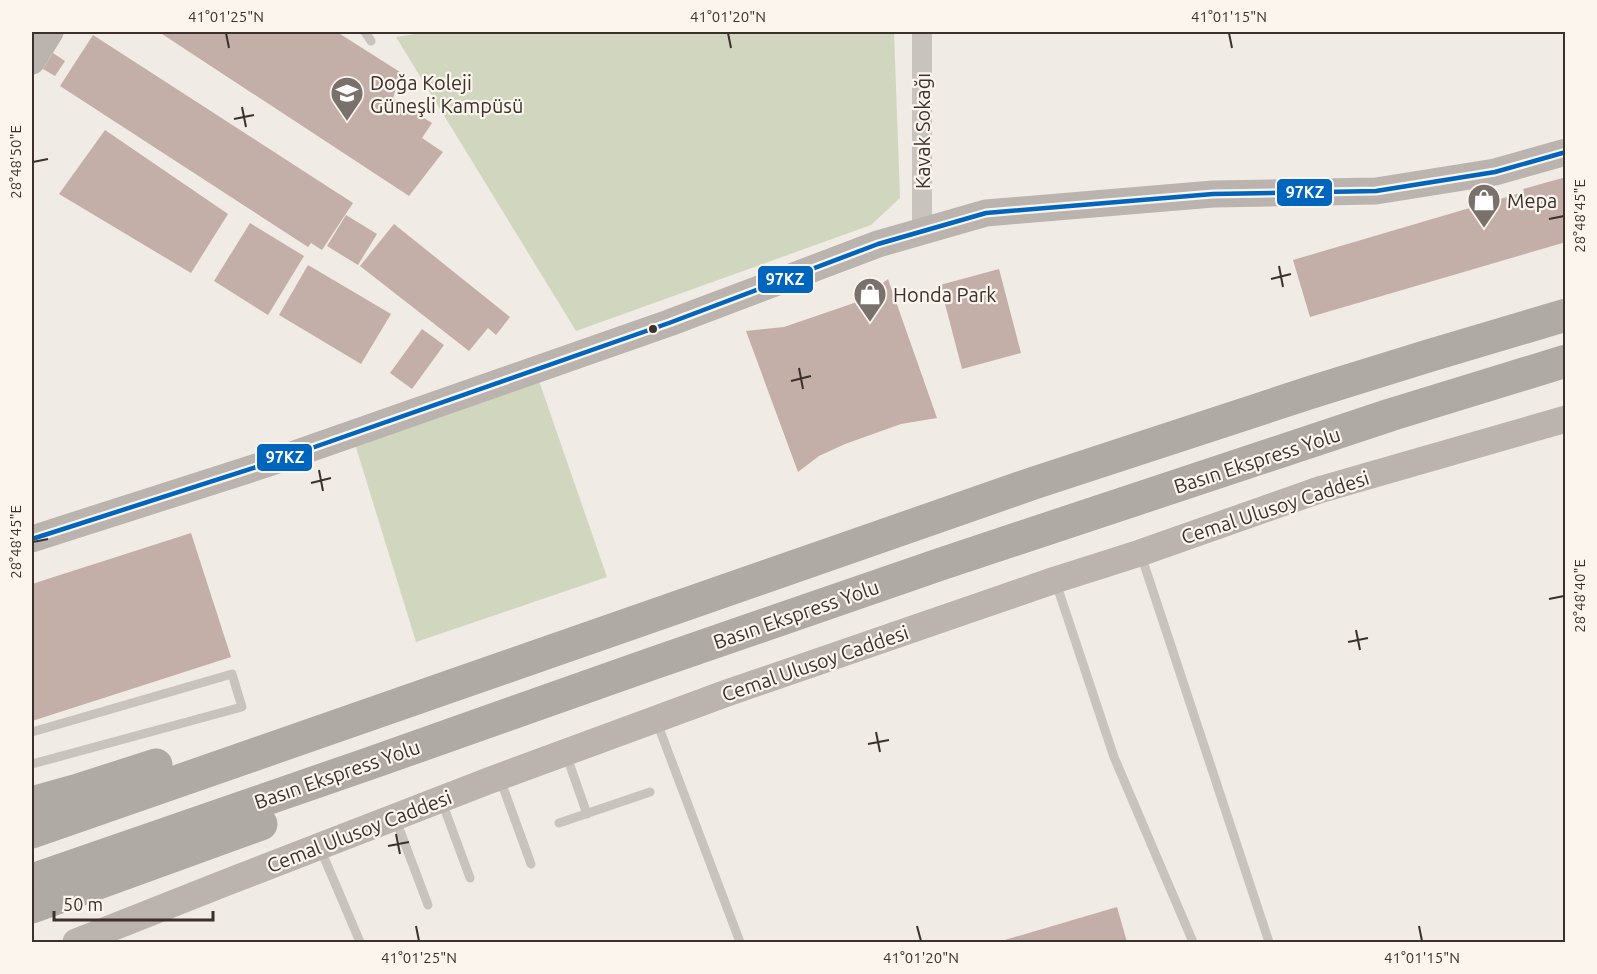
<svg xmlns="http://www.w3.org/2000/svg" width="1597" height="974" font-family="Ubuntu,sans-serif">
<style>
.green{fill:#d1d6bf}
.building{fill:#c3afa7}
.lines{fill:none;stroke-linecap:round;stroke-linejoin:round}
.lane{stroke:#c9c3be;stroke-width:9}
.street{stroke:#c9c3be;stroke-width:20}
.secondary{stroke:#bab3ae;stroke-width:27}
.highway{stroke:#afaaa4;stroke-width:33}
.bus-1-casing{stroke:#fbf5ee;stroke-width:9}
.bus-1{stroke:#0065bd;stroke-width:4.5}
.ticks{fill:none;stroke:#3b302b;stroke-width:2}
.bus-dot{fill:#3b302b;stroke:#fbf5ee;stroke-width:2}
.labels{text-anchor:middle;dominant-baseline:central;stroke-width:4.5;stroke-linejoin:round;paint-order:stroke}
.poi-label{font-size:20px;fill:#3b302b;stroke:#fbf5ee;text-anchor:start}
.street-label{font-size:20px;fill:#3b302b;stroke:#fbf5ee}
.line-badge{stroke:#fbf5ee;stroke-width:2}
.badge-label{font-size:16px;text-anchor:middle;font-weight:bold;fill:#fff}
.neatline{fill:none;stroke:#3b302b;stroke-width:2}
.ticks-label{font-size:15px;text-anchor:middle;fill:#3b302b}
</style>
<rect width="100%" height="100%" fill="#f0ebe5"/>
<g class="green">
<path d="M 428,32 L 894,32 L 900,198 L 871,225 L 576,331 L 396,37 Z"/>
<path d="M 538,378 L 607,577 L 416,642 L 355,444 Z"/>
</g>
<g class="building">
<path d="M 159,32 L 337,32 L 400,72 L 393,99 L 432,123 L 422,138 L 443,152 L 409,196 Z"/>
<path d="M 93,35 L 353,203 L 322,250 L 311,243 L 308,247 L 60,86 Z"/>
<path d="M 53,53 L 65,61 L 55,76 L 43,69 Z"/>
<path d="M 105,130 L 228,214 L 191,273 L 59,194 Z"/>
<path d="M 1566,177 L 1566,242 L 1310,317 L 1293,260 L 1524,192 L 1523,189 Z"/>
<path d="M 346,215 L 377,234 L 358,265 L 327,246 Z"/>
<path d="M 250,223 L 304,256 L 268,315 L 214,281 Z"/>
<path d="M 394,224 L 510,317 L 496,335 L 488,328 L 469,351 L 360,266 Z"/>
<path d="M 308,265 L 391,314 L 361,364 L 279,315 Z"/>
<path d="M 999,269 L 1021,353 L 962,369 L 940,285 Z"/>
<path d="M 888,279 L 937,418 L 901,424 L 845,444 L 819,456 L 798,472 L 746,331 L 784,327 L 854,303 Z"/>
<path d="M 422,329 L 444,345 L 412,389 L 390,373 Z"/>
<path d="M 191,533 L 231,657 L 32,721 L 32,584 Z"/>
<path d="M 1117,907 L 1127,942 L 998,942 Z"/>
</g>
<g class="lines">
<g class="lane">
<path d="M 365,32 L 371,41"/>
<path d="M 1141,555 L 1269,942"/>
<path d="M 1056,583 L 1114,757 L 1193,942"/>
<path d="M 656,720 L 740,942"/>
<path d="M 32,732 L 232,674 L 242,707 L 32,764"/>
<path d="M 566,754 L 587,814"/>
<path d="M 500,779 L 531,864"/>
<path d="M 442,802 L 470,878"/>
<path d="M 396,820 L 428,905"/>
<path d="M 559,823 L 650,792"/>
<path d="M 320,848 L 360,942"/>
</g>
<path class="street" d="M 922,32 L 922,231"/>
<g class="secondary">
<path d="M 32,61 L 50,32"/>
<path d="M 32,539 L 266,464 L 669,323 L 878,244 L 986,213 L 1213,194 L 1376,191 L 1495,172 L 1566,152"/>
<path d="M 76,942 L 230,881 L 488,781 L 727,693 L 1055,580 L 1140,553 L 1319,490 L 1566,419"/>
</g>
<g class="highway">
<path d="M 32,803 L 75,791 L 156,765"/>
<path d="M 32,832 L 1034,483 L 1315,391 L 1428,356 L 1566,315"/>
<path d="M 32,880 L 365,765 L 651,664 L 941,564 L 1390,415 L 1566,361"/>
<path d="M 32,907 L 261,824"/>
</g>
<g class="bus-1-casing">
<path id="bus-1" d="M 32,539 L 266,464 L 669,323 L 878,244 L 986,213 L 1213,194 L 1376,191 L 1495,172 L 1566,152"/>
</g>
<use href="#bus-1" class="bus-1"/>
</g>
<path class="ticks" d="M 226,33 L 229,48M 728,33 L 731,48M 1229,33 L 1232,48M 242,107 L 246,127M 234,119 L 254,115M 33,162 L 48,159M 1549,219 L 1564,216M 1279,266 L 1283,287M 1271,279 L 1291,274M 799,368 L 803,389M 791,381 L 811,376M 319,470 L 323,491M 311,483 L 331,478M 33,542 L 48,539M 1549,599 L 1564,596M 1356,630 L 1360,650M 1348,642 L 1368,638M 876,732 L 880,752M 868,744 L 889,740M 396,834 L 400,854M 388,846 L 409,842M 416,926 L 419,941M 917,926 L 921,941M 1419,926 L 1422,941"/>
<defs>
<g id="school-pin" transform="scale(1.725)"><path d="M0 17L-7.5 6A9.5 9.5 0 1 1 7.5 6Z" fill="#7a716c" stroke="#fbf5ee"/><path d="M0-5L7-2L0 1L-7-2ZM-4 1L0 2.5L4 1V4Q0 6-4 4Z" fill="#fff"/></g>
<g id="shop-pin" transform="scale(1.725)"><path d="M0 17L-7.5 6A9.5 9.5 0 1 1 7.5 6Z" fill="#7a716c" stroke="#fbf5ee"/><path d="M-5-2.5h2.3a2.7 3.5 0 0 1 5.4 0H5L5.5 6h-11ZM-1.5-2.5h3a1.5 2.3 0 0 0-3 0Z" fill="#fff"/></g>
</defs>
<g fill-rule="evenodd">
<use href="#school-pin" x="347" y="93"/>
<use href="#shop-pin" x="1484" y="200"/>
<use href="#shop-pin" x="870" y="294"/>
</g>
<circle class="bus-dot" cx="653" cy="329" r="5"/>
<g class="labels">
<g class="poi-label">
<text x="370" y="82">Doğa Koleji<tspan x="370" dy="23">Güneşli Kampüsü</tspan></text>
<text x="1507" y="200">Mepa</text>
<text x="893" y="294">Honda Park</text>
</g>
<g class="street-label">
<text transform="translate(922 131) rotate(-90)">Kavak Sokağı</text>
<text transform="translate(1257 460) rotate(-18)">Basın Ekspress Yolu</text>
<text transform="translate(1275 507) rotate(-18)">Cemal Ulusoy Caddesi</text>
<text transform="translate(796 614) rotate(-19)">Basın Ekspress Yolu</text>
<text transform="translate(815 663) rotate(-19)">Cemal Ulusoy Caddesi</text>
<text transform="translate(337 774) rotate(-19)">Basın Ekspress Yolu</text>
<text transform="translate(359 831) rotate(-21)">Cemal Ulusoy Caddesi</text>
</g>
</g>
<g class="line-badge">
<rect x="1276" y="178" width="57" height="29" rx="6" fill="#0065bd"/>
<rect x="757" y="265" width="57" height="29" rx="6" fill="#0065bd"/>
<rect x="256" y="443" width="57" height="29" rx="6" fill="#0065bd"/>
</g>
<g class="badge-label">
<text x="1305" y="198">97KZ</text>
<text x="785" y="285">97KZ</text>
<text x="285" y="463">97KZ</text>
</g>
<rect width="1597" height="974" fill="none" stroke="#fbf5ee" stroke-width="66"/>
<path d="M54 911v9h159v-9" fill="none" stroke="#3b302b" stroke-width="3"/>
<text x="63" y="911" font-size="18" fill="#3b302b" stroke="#fbf5ee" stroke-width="4.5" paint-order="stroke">50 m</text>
<rect x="33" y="33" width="1531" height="908" class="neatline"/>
<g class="ticks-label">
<text x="226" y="22">41°01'25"N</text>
<text x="728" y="22">41°01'20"N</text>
<text x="1229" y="22">41°01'15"N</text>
<text transform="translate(16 162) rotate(-90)" y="5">28°48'50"E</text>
<text transform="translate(1580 216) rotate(-90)" y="5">28°48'45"E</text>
<text transform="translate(16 542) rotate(-90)" y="5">28°48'45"E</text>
<text transform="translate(1580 596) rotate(-90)" y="5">28°48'40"E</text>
<text x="419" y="963">41°01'25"N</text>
<text x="921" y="963">41°01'20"N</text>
<text x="1422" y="963">41°01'15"N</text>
</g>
</svg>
